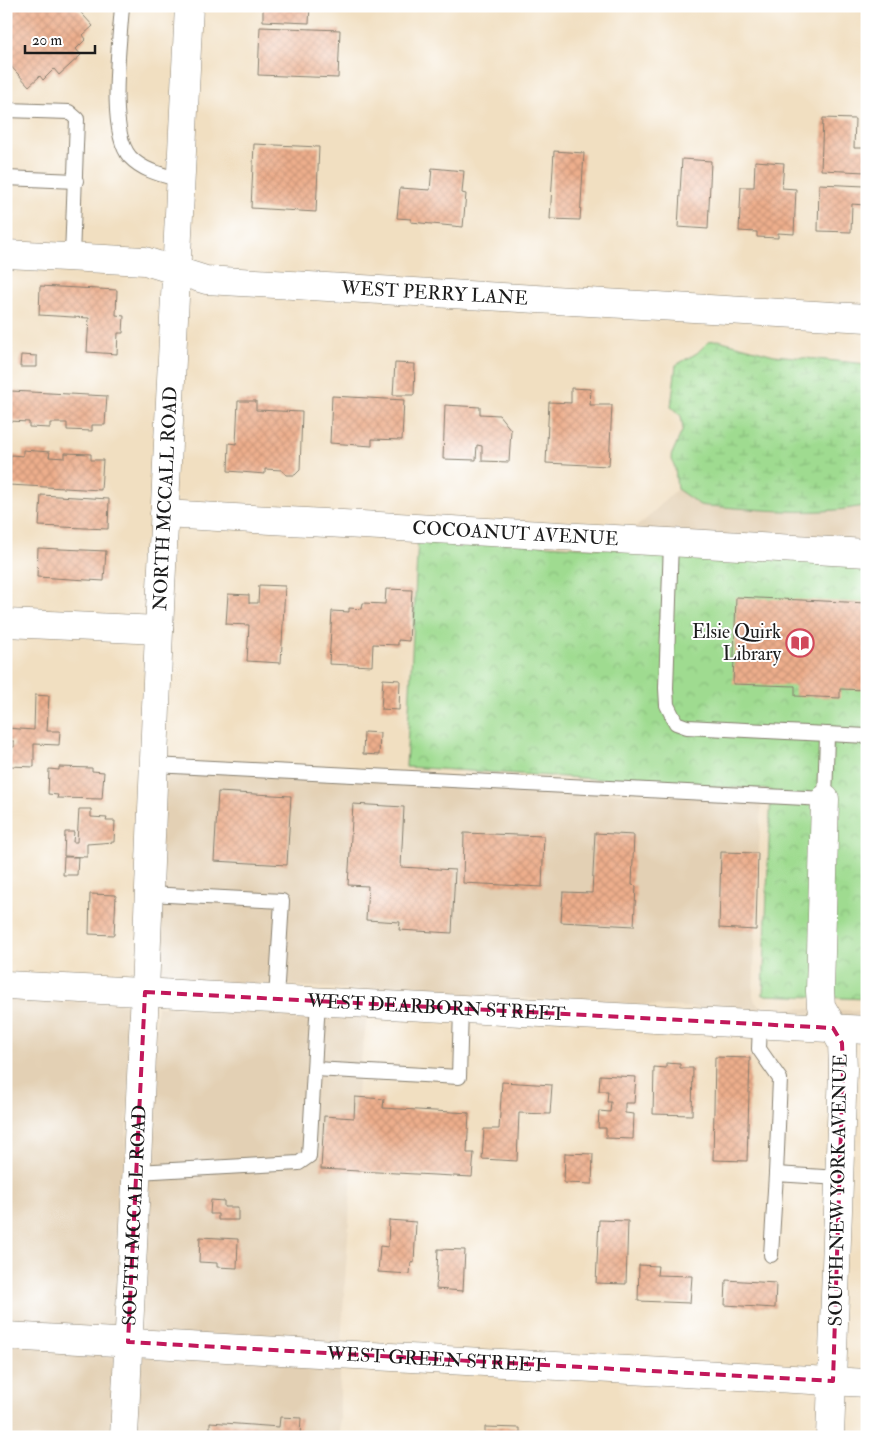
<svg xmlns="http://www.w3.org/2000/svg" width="873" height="1443" font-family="'IM FELL Double Pica',serif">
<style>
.built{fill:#e3d0b4}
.wetland{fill:url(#wetland-marsh);stroke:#5e7c56}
.park{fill:url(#park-crowns);stroke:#5e7c56}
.building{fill:url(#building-cross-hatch)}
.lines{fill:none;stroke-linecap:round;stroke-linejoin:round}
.lane-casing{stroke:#867e6e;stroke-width:16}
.street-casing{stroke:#867e6e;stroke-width:29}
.secondary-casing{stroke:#867e6e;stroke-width:29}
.lane{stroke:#fff;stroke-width:14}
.street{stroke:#fff;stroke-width:28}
.secondary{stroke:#fff;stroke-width:28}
.marked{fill:none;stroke:#c2185b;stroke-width:4;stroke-dasharray:10 6;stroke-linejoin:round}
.labels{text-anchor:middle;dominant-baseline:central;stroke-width:4;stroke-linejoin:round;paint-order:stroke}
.street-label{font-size:19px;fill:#1c1c1c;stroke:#fff}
.poi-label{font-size:19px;fill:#1c1c1c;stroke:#fff;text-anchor:end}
</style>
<defs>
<pattern id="wetland-marsh" width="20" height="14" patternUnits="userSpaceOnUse" patternTransform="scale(1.25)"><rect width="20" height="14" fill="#9fdb90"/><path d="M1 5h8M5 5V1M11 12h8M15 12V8" fill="none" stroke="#88bb7c"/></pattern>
<pattern id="park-crowns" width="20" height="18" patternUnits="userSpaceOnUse" patternTransform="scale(1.25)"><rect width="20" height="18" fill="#9fdb90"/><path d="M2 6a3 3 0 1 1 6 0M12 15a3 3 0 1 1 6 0" fill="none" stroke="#88bb7c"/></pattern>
<pattern id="building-cross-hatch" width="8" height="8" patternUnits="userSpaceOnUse" patternTransform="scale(1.25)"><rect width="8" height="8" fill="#edae8c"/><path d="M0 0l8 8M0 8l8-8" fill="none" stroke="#cb9578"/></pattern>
</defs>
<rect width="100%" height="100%" fill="#fff"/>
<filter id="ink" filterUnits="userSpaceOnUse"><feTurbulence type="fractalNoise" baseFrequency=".02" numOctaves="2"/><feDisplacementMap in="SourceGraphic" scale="10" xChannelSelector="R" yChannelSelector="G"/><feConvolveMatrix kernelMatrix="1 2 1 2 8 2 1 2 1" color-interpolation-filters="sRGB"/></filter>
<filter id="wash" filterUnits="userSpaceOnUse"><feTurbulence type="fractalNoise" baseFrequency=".0096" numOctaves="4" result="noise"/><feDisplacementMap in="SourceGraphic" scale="20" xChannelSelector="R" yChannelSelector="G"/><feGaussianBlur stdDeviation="1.12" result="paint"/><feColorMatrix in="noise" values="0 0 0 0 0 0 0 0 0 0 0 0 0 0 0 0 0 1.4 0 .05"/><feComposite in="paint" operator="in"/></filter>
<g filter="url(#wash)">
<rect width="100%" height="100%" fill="#f1dfc1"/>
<g class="built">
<path d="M 677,489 L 700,505 L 707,506 L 805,510 L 850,509 L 867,505 L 867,552 L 618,538 L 643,522 Z"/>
<path d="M 167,768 L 761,801 L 753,995 L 755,1002 L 763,1007 L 867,1011 L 867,1017 L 149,978 Z"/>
<path d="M 6,998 L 133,1004 L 112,1437 L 6,1437 Z"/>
<path d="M 157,1006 L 367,1017 L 358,1082 L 340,1359 L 340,1437 L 136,1437 Z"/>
</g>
<path class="wetland" d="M 718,340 L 774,355 L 867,364 L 867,505 C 816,517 759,509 707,506 L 700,505 L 677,489 L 675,468 L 671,456 L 683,429 L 681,416 L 671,407 L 676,365 L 697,353 L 709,341 Z"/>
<path class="park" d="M 418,538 L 867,563 L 867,999 L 763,995 L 771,790 L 406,767 Z"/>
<g id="blocks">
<g class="building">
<path d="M 6,6 L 75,6 L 93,26 L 83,35 L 86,39 L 76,49 L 81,55 L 59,75 L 54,69 L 43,80 L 40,76 L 29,86 L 6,61 Z"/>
<path d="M 263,6 L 310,6 L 309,23 L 263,21 Z"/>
<path d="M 260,27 L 340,30 L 338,78 L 258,75 Z"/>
<path d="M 823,118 L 855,119 L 854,148 L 867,148 L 866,172 L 821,170 Z"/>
<path d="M 254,144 L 319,147 L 316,212 L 251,208 Z"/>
<path d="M 554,151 L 584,153 L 580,220 L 550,219 Z"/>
<path d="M 682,159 L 711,161 L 708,229 L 678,227 Z"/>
<path d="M 755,161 L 784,163 L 782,188 L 796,189 L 794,234 L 778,233 L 778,238 L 757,237 L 757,232 L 739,231 L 741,187 L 754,187 Z"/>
<path d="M 432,168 L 464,171 L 462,193 L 466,194 L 463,227 L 411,222 L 411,219 L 397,218 L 400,188 L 430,190 Z"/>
<path d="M 819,184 L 865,186 L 864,205 L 852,204 L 851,232 L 818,231 Z"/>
<path d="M 40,286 L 117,290 L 116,315 L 124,316 L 123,333 L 118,333 L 117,354 L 87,352 L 89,318 L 39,315 Z"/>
<path d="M 21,355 L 37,356 L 37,367 L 20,367 Z"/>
<path d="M 395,363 L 415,364 L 414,395 L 393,395 Z"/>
<path d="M 571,388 L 591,389 L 590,405 L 612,405 L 609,466 L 546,463 L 549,402 L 571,403 Z"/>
<path d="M 11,391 L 107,396 L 105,425 L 92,425 L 92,431 L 67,430 L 67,423 L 50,423 L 50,428 L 29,427 L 29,422 L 9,421 Z"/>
<path d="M 332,396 L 404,400 L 402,440 L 372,439 L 372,446 L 330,443 Z"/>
<path d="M 238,401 L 256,401 L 256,410 L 302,412 L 300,470 L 295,475 L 286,475 L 282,470 L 265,469 L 265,474 L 228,471 L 229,443 L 236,444 Z"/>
<path d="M 445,405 L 480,407 L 480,414 L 499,415 L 511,430 L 509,462 L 482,461 L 482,446 L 477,445 L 476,460 L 443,459 Z"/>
<path d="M 23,450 L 50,452 L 49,457 L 65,458 L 65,453 L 91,454 L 91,460 L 103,460 L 101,490 L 9,485 L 11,455 L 23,456 Z"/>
<path d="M 41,495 L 109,499 L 108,529 L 39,526 Z"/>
<path d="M 38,548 L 106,551 L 104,581 L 37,577 Z"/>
<path d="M 259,585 L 285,586 L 281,663 L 247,661 L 249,625 L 226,624 L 228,594 L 249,595 L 249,603 L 258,603 Z"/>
<path d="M 386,589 L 412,590 L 409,641 L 398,640 L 398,645 L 373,644 L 372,666 L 329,664 L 332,611 L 349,612 L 349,608 L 362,609 L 363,603 L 385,604 Z"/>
<path d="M 736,597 L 867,603 L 867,690 L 840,689 L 840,698 L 795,696 L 795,686 L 733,684 Z"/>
<path d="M 383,679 L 400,680 L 399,710 L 381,709 Z"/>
<path d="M 35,695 L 49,696 L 47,731 L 60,731 L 59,745 L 34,744 L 34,767 L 10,766 L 11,747 L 14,747 L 14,741 L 6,741 L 6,728 L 34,730 Z"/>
<path d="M 364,732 L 380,733 L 379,755 L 363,754 Z"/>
<path d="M 59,767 L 92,768 L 92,771 L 104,772 L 102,799 L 57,798 L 58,795 L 48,794 L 49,769 L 59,770 Z"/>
<path d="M 218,792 L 291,796 L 287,865 L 214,861 Z"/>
<path d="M 353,804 L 404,807 L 401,867 L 455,870 L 452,933 L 399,930 L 400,922 L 366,920 L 368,886 L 348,885 Z"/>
<path d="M 79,809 L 91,809 L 91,817 L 107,818 L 106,821 L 115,821 L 114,842 L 87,844 L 87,857 L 64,856 L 65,832 L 74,832 L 73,842 L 77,842 Z"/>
<path d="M 464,833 L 544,836 L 542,887 L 463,883 Z"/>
<path d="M 595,833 L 634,835 L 632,885 L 636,886 L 634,926 L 561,922 L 563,892 L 592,893 Z"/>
<path d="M 721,852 L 758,853 L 756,930 L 719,928 Z"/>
<path d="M 64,857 L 78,857 L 77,875 L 63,875 Z"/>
<path d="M 90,894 L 116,895 L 114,935 L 89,934 Z"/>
<path d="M 715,1057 L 750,1058 L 747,1161 L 713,1160 Z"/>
<path d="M 666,1063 L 680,1064 L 680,1068 L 693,1068 L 692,1115 L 653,1114 L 654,1067 L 666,1068 Z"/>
<path d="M 600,1075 L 636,1077 L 634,1103 L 625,1103 L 625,1113 L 634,1114 L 633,1139 L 606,1138 L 606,1128 L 598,1128 L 599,1111 L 610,1112 L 611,1102 L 607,1102 L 608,1091 L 599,1091 Z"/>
<path d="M 502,1082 L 552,1085 L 550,1114 L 519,1113 L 517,1161 L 482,1159 L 484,1129 L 499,1129 Z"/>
<path d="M 355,1097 L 384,1099 L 383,1108 L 469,1113 L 467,1153 L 474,1153 L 472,1177 L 321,1169 L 324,1116 L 354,1118 Z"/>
<path d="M 565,1153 L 593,1154 L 592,1184 L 564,1183 Z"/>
<path d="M 211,1200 L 224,1201 L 224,1207 L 238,1207 L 238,1220 L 218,1220 L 218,1214 L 210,1214 Z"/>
<path d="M 389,1220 L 416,1222 L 414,1263 L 411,1262 L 410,1274 L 378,1272 L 380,1246 L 388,1247 Z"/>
<path d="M 599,1220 L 628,1221 L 626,1284 L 596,1283 Z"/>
<path d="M 200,1237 L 238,1239 L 237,1268 L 217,1267 L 217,1263 L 199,1262 Z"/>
<path d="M 438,1249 L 465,1250 L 463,1291 L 436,1289 Z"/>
<path d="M 639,1265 L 658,1266 L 657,1275 L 692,1276 L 690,1303 L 638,1301 Z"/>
<path d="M 726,1280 L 776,1283 L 775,1308 L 725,1305 Z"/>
<path d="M 280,1417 L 301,1418 L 300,1437 L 210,1437 L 210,1422 L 279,1427 Z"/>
<path d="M 485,1427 L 520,1428 L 520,1437 L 469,1437 L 469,1434 L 485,1435 Z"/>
</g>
</g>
</g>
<g filter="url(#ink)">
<use href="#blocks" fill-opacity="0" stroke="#867e6e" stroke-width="1"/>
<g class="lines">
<g class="lane-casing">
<g id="lane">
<path d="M 122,6 C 120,41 107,131 130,157 C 143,171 163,175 181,180"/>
<path d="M 6,110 L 69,112 L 77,119 L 72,257"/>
<path d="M 6,178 L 76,181"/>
<path d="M 671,542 L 666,688 L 667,705 L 676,723 L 687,727 L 867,736"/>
<path d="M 154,765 L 825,799 L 827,736"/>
<path d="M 149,894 L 282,901 L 276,999"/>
<path d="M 760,1024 L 759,1049 L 780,1079 L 776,1174"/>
<path d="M 315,1069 L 459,1077 L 461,1009"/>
<path d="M 137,1172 L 299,1163 L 309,1156 L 318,1001"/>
<path d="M 771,1255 L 776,1174 L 839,1178"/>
</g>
</g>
<g class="street-casing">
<g id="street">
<path id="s1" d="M 6,254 L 145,261 L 206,280 L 867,318"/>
<path id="s2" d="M 164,514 L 867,553"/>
<path d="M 6,623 L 159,630"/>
<path d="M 825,799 L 820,991 L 821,1006 L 842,1043 L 843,1069 L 830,1437"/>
<path id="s3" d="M 145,992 L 159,630 L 189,6"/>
<path id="s4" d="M 6,1336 L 867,1383"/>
</g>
</g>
<g class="secondary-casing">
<g id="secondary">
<path id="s5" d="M 6,985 L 867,1030"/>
<path id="s6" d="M 124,1437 L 145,992"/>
</g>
</g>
<use href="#lane" class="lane"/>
<use href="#street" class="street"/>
<use href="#secondary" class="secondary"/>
</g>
</g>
<path class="marked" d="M 145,992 L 833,1028 L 842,1043 L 843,1069 L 833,1381 L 128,1342 Z"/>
<defs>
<g id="library-ring" transform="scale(1.4375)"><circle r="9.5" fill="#fff" stroke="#d1495b" stroke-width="1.5"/><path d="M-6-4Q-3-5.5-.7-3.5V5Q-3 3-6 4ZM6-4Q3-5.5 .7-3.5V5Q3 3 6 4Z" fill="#d1495b"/></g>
</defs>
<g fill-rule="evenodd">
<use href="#library-ring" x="800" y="643"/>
</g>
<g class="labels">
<g class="street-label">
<text stroke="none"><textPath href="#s1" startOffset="432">WEST PERRY LANE</textPath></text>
<text stroke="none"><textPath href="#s3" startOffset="494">NORTH MCCALL ROAD</textPath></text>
<text stroke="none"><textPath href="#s2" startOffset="352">COCOANUT AVENUE</textPath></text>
<text stroke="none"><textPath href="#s5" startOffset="431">WEST DEARBORN STREET</textPath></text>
<text transform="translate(838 1190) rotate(-89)">SOUTH NEW YORK AVENUE</text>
<text stroke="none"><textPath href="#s6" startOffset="222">SOUTH MCCALL ROAD</textPath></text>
<text stroke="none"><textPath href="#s4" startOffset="431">WEST GREEN STREET</textPath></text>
</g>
<g class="poi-label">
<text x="781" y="632">Elsie Quirk<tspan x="781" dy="22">Library</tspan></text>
</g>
</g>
<rect width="873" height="1443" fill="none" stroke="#fff" stroke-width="25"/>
<path d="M25 45v8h70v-8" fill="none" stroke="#1c1c1c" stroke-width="2.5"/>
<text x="32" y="45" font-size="15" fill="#1c1c1c" stroke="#ffffff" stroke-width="4" paint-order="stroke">20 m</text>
</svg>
